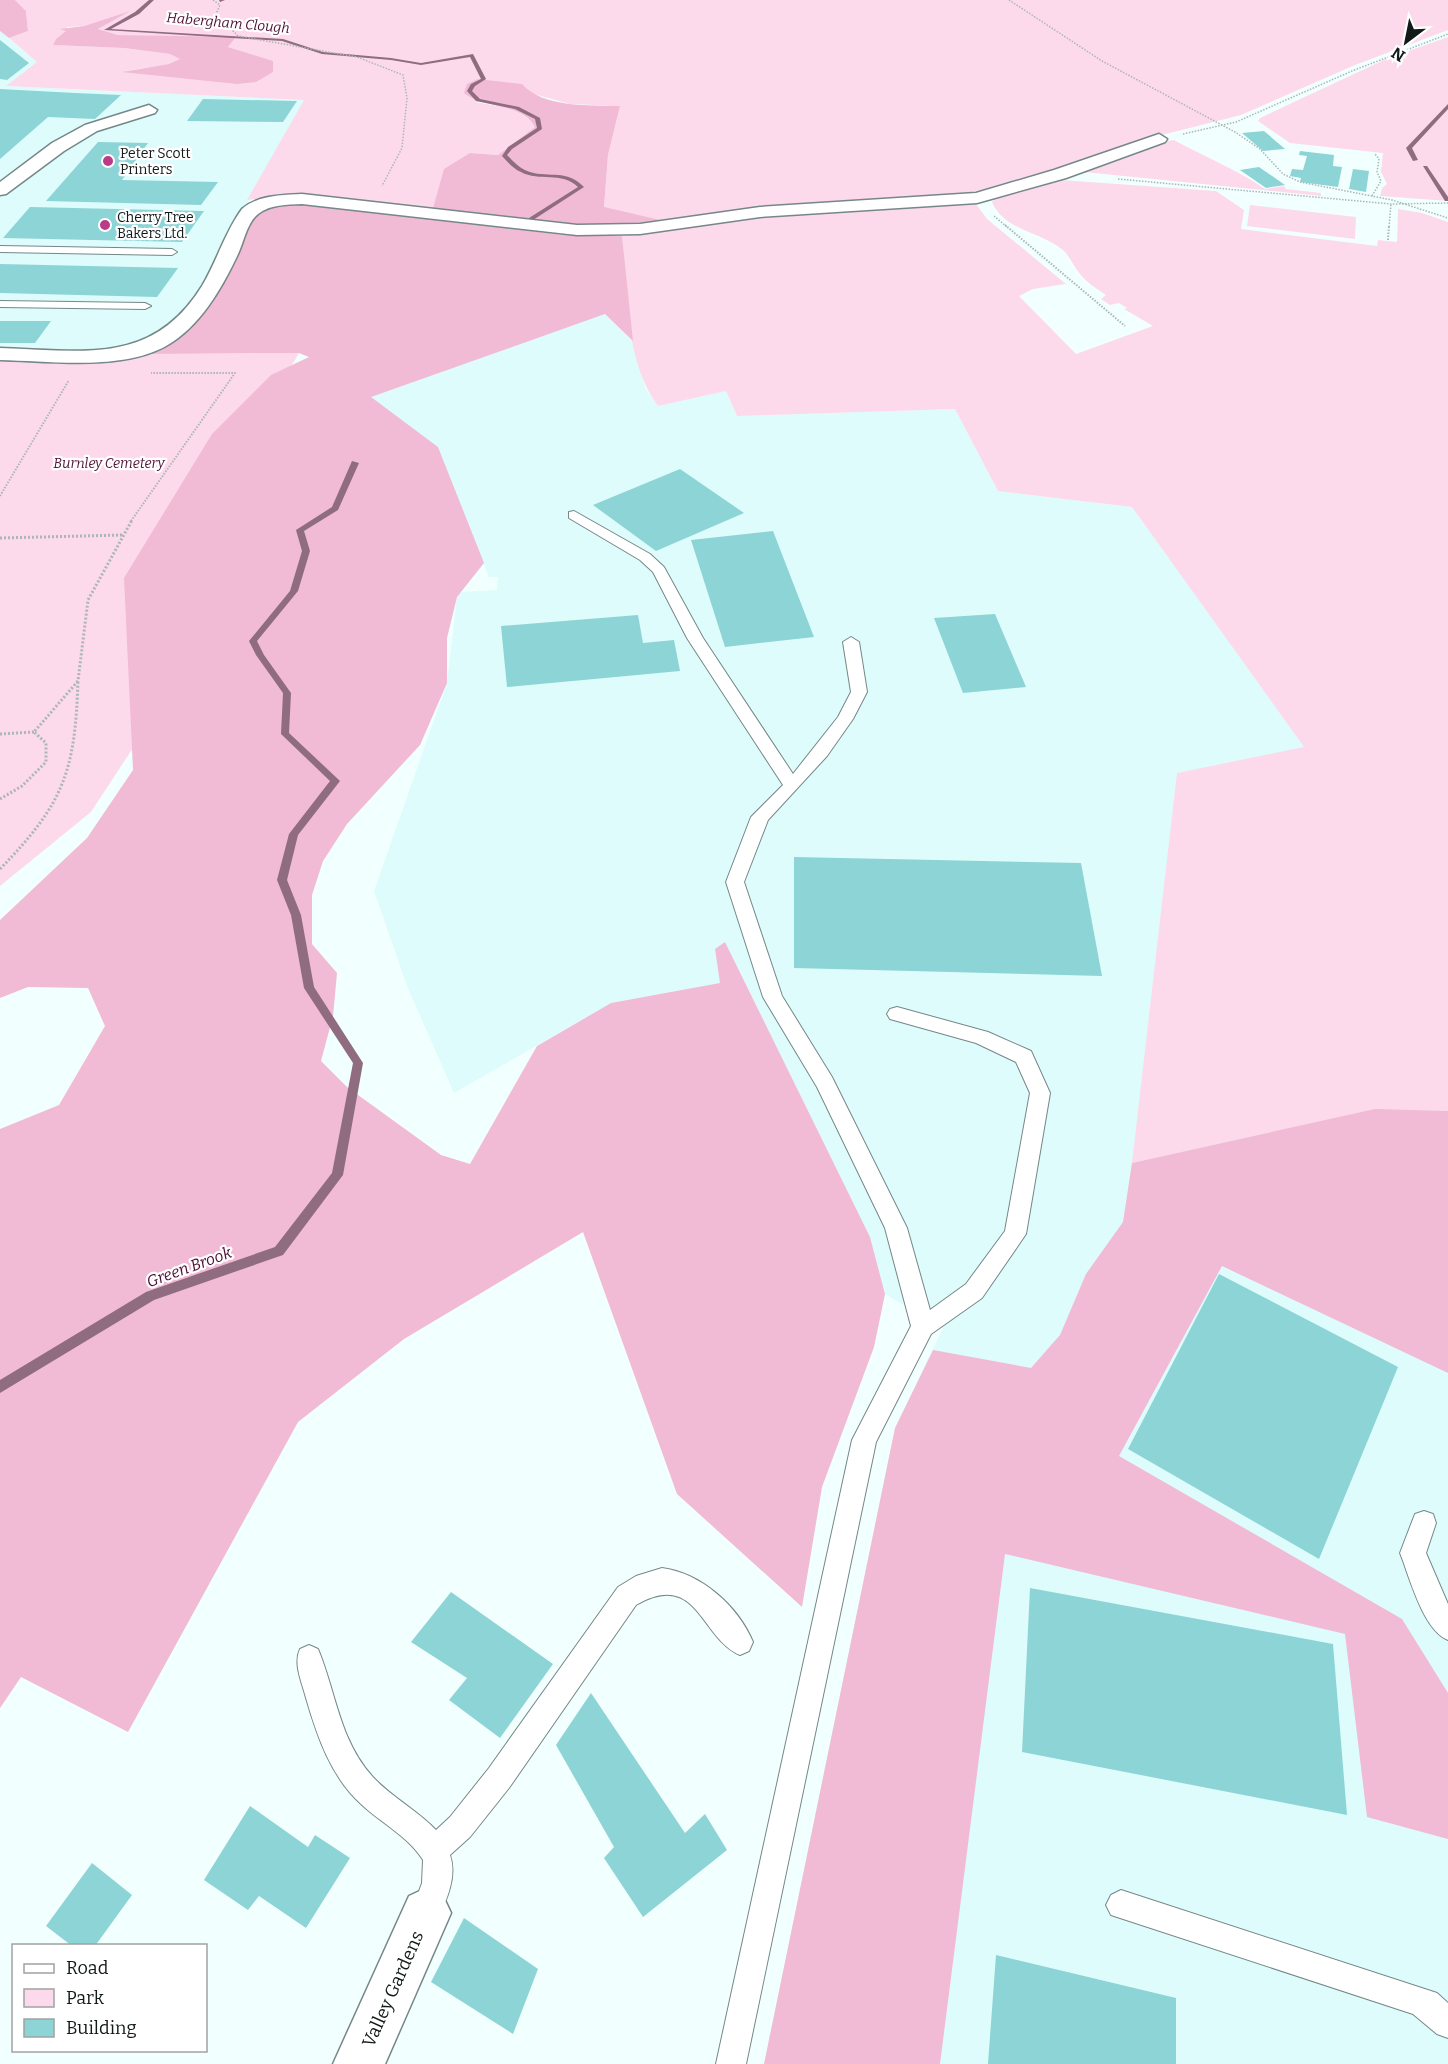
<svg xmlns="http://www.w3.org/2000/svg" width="1448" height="2064" font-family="Bitter,serif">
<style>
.built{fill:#defcfc}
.green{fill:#fddaeb;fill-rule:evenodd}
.forest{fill:#f1bad5}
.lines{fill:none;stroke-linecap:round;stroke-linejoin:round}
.stream{fill:#8f6c7f;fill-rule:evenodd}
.building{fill:#8dd4d6}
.lane-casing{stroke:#758788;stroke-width:2}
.street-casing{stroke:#758788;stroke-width:3}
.path-far2{stroke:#abb6b6;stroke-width:1.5;stroke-dasharray:1.5 1.5;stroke-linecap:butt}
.path-far1{stroke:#abb6b6;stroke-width:2;stroke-dasharray:1.5 1.5;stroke-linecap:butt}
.path{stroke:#abb6b6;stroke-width:3;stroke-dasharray:2 2;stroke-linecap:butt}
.lane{fill:#fff;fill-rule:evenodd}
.street{fill:#fff;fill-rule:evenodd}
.poi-dot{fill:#ba3b88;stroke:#fff;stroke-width:2}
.labels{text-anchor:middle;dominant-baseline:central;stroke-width:4.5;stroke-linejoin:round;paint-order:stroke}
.far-water-label{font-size:14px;font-style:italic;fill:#4b0d34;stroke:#fff}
.far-poi-label{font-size:14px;fill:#121919;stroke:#fff;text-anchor:start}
.far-park-label{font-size:14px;font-style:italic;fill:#52143a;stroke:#fff}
.water-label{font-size:16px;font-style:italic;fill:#4b0d34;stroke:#fff}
.near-street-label{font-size:18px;fill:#121919;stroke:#fff}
</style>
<rect width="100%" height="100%" fill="#f2ffff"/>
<g class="built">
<path d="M 0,31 L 37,62 L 7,86 L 305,100 L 190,306 L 146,342 L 107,355 L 0,354 Z"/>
<path d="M 605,314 L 633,341 L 645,388 L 658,406 L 726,391 L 737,416 L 955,409 L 998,491 L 1132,507 L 1305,748 L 1177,773 L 1448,1282 L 1448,2064 L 764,2064 L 895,1428 L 943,1328 L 885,1294 L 870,1237 L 725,942 L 715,949 L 721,983 L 611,1003 L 454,1093 L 407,986 L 374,891 L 447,683 L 457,597 L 461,592 L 497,590 L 498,577 L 489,577 L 438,447 L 370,397 Z"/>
</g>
<g class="green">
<path d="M 15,0 L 1448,0 L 1448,30 L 1355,65 L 1241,115 L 1158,136 L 1004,185 L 958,195 L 669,222 L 604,208 L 608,155 L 620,106 L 570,104 L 530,93 L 475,102 C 496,106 523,107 535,127 L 498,155 L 470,153 L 432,212 L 282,196 L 247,200 L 304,100 L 6,86 L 37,62 L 9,38 L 28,31 L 26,11 ZM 127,12 L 98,29 L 118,35 L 235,38 L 228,47 L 272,61 L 125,71 L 170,64 L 181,59 L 170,54 L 124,48 L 53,45 L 56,39 L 67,31 L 67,27 L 84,26 Z"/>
<path d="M 1448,37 L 1448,201 L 1380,196 L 1382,188 L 1387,184 L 1381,172 L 1383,153 L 1290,143 L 1258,121 L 1260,118 L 1386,59 Z"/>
<path d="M 1174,140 C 1205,157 1236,169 1265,189 L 1284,186 L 1286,189 L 1321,193 L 1321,196 L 1084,172 L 1159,142 Z"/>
<path d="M 1061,180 L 1216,191 L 1244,210 L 1241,229 L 1377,246 L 1378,240 L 1397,242 L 1398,209 L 1422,213 L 1448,222 L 1448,1111 L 1375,1110 L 1132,1163 L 1177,773 L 1304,747 L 1132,507 L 998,491 L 955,409 L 737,416 L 726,391 L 658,406 C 624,360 628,291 622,236 L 752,218 L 970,202 L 976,204 L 987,219 L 1066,284 L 1033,289 L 1019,296 L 1076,354 L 1153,326 L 1124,309 L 1127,308 L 1119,303 L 1110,305 L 1101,299 L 1106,295 C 1097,289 1087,283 1080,274 C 1074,267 1070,257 1064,251 C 1041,231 1004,231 992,202 L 995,198 Z"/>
<path d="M 1250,205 L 1356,217 L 1355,239 L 1247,226 Z"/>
<path d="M 299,353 L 157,593 L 150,722 L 91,812 L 0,886 L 0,354 Z"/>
</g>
<g class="forest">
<path d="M 0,0 L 15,0 L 26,11 L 28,31 L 9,38 L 0,31 Z"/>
<path d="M 130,11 L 98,29 L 118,35 L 236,37 L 228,47 L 273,61 L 273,72 L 256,82 L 237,84 L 122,72 L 169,64 L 180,59 L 170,54 L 124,48 L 53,45 L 56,39 L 66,31 L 60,29 L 84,26 Z"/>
<path d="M 478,79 L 522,84 C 543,108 589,105 620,106 L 608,155 L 604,207 L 669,222 C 590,232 511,220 432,212 L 444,169 L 470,153 L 498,155 L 535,127 C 521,102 486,110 464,93 L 467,84 Z"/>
<path d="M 283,204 L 334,206 L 564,235 L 622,236 L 633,341 L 605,314 L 371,397 L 438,447 L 484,563 L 457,597 L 447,638 L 447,683 L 420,745 L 347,824 L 323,861 L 312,895 L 312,944 L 337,973 L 333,1016 L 321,1061 L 347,1087 L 441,1155 L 470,1164 L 537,1046 L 611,1003 L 720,983 L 715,949 L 725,942 L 870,1237 L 885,1294 L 874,1347 L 822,1487 L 802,1607 L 677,1494 L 583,1232 L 404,1339 L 298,1422 L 128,1732 L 21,1677 L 0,1708 L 0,1129 L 59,1105 L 105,1026 L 88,988 L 28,987 L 0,998 L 0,920 L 87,838 L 133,770 L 124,578 L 212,434 L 271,375 L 309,357 L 299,353 L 144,354 L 187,327 L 212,301 L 254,215 Z"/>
<path d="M 1375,1109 L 1448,1111 L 1448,1373 L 1222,1266 L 1119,1456 L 1402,1619 L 1448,1693 L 1448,1839 L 1367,1817 L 1345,1634 L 1005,1554 L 940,2064 L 764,2064 L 895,1428 L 933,1350 L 1031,1368 L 1060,1335 L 1086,1274 L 1123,1222 L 1132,1163 Z"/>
</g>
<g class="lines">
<g class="stream">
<path d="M 149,0 L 154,0 L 139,14 L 111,29 L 283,39 L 323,52 L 391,58 L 421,63 L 473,54 L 486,79 L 475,86 L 472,91 L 480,99 L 519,107 L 540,118 L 542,129 L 512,149 L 507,155 C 514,162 520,169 530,172 C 550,178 567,169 584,187 L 533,220 L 529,220 L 529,218 L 578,187 C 562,171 539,182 521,172 C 513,169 508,162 502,156 L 508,147 L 537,128 L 535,119 L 515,109 L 476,101 L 467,91 L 471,84 L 481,79 L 470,57 L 421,65 L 391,60 L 322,54 L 282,41 L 104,30 L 135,12 Z"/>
<path d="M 219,0 L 225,0 L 220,2 Z"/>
<path d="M 1448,104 L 1448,109 L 1412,148 L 1418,160 L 1413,161 L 1406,148 Z"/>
<path d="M 1423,166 L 1427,166 L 1448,197 L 1448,201 L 1445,201 Z"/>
<path d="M 352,461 L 359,463 L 338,510 L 304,531 L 310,551 L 298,591 L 257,641 L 264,655 L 291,693 L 289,733 L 340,781 L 298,835 L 287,880 L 301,915 L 314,987 L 363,1063 L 343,1175 L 283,1255 L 154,1300 L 0,1393 L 0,1380 L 146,1292 L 275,1247 L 332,1173 L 353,1063 L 304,988 L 291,915 L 277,880 L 289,834 L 330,781 L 281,734 L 283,693 L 256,655 L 249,641 L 290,591 L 302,551 L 296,530 L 332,507 Z"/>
</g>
</g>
<g class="building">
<path d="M 0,40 L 29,63 L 7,80 L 0,79 Z"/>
<path d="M 0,89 L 75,93 L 121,95 L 95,119 L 48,117 L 0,159 Z"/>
<path d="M 203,99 L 297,101 L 283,122 L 187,121 Z"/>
<path d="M 1264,131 L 1285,149 L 1263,151 L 1242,133 Z"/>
<path d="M 98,142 L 148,143 L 122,180 L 218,182 L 201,205 L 46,201 Z"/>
<path d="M 1300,151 L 1334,155 L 1333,166 L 1342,167 L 1338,187 L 1300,182 L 1301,178 L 1290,176 L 1292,169 L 1303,170 L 1307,156 L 1299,155 Z"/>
<path d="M 1259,167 L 1285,185 L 1266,188 L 1240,170 Z"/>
<path d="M 1353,169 L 1369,171 L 1366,192 L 1349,189 Z"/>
<path d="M 30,207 L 204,211 L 182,242 L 3,238 Z"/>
<path d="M 0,264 L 178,268 L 157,297 L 0,293 Z"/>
<path d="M 0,321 L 51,321 L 35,343 L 0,343 Z"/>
<path d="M 680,469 L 744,513 L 656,551 L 593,505 Z"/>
<path d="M 773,531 L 814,637 L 725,647 L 691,540 Z"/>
<path d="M 995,614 L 1026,687 L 963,693 L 934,618 Z"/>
<path d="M 638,615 L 643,643 L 674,640 L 680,671 L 507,687 L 501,626 Z"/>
<path d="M 794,857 L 1081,863 L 1102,976 L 794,968 Z"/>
<path d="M 1219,1274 L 1398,1367 L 1319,1559 L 1128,1449 Z"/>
<path d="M 1030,1588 L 1333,1644 L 1347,1815 L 1022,1752 Z"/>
<path d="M 451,1592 L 553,1664 L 500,1738 L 449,1700 L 467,1678 L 411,1642 Z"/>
<path d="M 591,1693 L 685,1833 L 705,1814 L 727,1850 L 643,1917 L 604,1858 L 614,1847 L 556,1745 Z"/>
<path d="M 250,1806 L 308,1847 L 315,1835 L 350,1858 L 306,1928 L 259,1896 L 248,1910 L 204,1880 Z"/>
<path d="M 92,1863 L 132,1895 L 95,1946 L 72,1946 L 46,1926 Z"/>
<path d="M 464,1918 L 538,1969 L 513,2034 L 431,1982 Z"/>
<path d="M 996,1955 L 1176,1998 L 1176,2064 L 988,2064 Z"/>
</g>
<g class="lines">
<g class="lane-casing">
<g id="lane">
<path d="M 0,246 L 172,249 L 177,252 L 172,255 L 0,252 Z"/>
<path d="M 0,301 L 145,303 L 151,306 L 145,309 L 0,307 Z"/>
<path d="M 574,511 L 650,554 L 664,567 L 703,638 L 793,774 L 838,717 L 851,692 L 843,642 L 851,637 L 859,642 L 867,692 L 853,719 L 827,756 L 768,820 L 744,882 L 782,996 L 832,1077 L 907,1228 L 930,1310 L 966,1284 L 1005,1231 L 1030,1093 L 1016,1062 L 976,1043 L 890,1019 L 887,1014 L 890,1009 L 897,1007 L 988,1032 L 1031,1051 L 1050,1093 L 1026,1234 L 982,1298 L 931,1334 L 876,1442 L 746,2064 L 716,2064 L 852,1440 L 911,1326 L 885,1228 L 817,1087 L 763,997 L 726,882 L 751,817 L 783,785 L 687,638 L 653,572 L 640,560 L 569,518 L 569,512 Z"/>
<path d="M 1424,1511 L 1433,1514 L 1436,1523 L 1426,1553 L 1448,1604 L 1448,1640 C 1423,1630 1410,1578 1400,1553 L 1415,1514 Z"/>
<path d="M 662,1568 C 701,1573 738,1606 753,1642 L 749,1651 L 740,1655 C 700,1638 698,1569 636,1605 L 509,1788 L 470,1837 L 450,1855 C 458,1878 445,1903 436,1923 L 426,1928 L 416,1923 L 411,1913 L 422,1883 L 423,1860 C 408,1836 381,1823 361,1804 C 331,1777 317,1736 306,1698 C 302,1682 293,1664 300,1649 L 309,1645 L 318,1649 C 336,1692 339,1739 372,1776 C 391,1797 417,1810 436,1830 L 450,1817 L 489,1768 L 618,1587 L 636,1576 Z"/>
<path d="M 1121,1890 L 1437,1993 L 1448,2003 L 1448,2038 L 1437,2034 L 1413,2014 L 1111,1915 L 1106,1905 L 1111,1895 Z"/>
</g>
</g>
<g class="street-casing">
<g id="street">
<path d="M 149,105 L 157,110 L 155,113 L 97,131 L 64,151 L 6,194 L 0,195 L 0,182 L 52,143 L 85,125 Z"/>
<path d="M 1159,134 L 1167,139 L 1165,142 L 1066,178 L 977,203 L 760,217 L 640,234 L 577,235 L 302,204 C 287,205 271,204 258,214 C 247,223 244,241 238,254 C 222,288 200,327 166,346 C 122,371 49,361 0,360 L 0,348 C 81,350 152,367 202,286 C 217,261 225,232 242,209 C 258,195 282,195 302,194 L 577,225 L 640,224 L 760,207 L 976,193 L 1054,170 Z"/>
<path d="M 426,1888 L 443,1896 L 451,1913 L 385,2064 L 333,2064 L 409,1896 Z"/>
</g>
</g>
<g class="path-far2">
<path d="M 213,0 L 220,5 L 216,14 L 238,36 L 357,57 L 403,75 L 407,98 L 402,148 L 382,186"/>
<path d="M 1009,0 L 1102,61 L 1235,132 L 1260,149 L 1283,174 L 1300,182 L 1392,200 L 1448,218"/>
<path d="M 1183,134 L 1236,122 L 1352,71 L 1448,34"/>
<path d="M 1118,179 L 1391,204 L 1448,203"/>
<path d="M 1372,196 L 1381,181 L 1377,172 L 1379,159 L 1375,154"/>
<path d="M 994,216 L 1007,227"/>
<path d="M 1389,227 L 1391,204"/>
</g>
<g class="path-far1">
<path d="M 1005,225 L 1125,326"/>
<path d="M 1388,240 L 1389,225"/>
<path d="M 0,496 L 69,380"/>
<path d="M 131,521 L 235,373 L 151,373"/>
</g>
<g class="path">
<path d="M 0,538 L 123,535"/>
<path d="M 0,734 L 34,732"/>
<path d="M 0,799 L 22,786 L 46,762 L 46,743 L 34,732 L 78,681 L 88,600 L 132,520"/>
<path d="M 0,869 C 64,803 75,772 78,681"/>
</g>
<use href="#lane" class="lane"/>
<use href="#street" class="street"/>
</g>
<g class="poi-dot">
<circle cx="108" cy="161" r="6"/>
<circle cx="105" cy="225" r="6"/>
</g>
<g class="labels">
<g class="far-water-label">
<text transform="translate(228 23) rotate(5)">Habergham Clough</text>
</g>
<g class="far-poi-label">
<text x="120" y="153">Peter Scott<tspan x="120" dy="16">Printers</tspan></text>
<text x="117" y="217">Cherry Tree<tspan x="117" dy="16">Bakers Ltd.</tspan></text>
</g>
<g class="far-park-label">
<text x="109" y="463">Burnley Cemetery</text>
</g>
<g class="water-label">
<text transform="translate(189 1267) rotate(-20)">Green Brook</text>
</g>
<g class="near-street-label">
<text transform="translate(393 1989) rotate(-66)">Valley Gardens</text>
</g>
</g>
<rect x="12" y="1944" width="195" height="108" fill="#ffffff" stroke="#a0a3a3" stroke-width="1.5"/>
<rect x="24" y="1964" width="30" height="9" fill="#ffffff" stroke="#a0a3a3" stroke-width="1.5"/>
<text x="66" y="1974" font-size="18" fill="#121919">Road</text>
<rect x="24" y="1989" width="30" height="18" fill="#fddaeb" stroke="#a0a3a3" stroke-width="1.5"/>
<text x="66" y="2004" font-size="18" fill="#121919">Park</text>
<rect x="24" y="2019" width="30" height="18" fill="#8dd4d6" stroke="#a0a3a3" stroke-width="1.5"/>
<text x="66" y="2034" font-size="18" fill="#121919">Building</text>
<g transform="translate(1406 42) rotate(212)" stroke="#ffffff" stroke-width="4.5" paint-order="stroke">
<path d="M0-4.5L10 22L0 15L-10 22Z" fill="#121919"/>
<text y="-9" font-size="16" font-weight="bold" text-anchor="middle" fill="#121919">N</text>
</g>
</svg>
